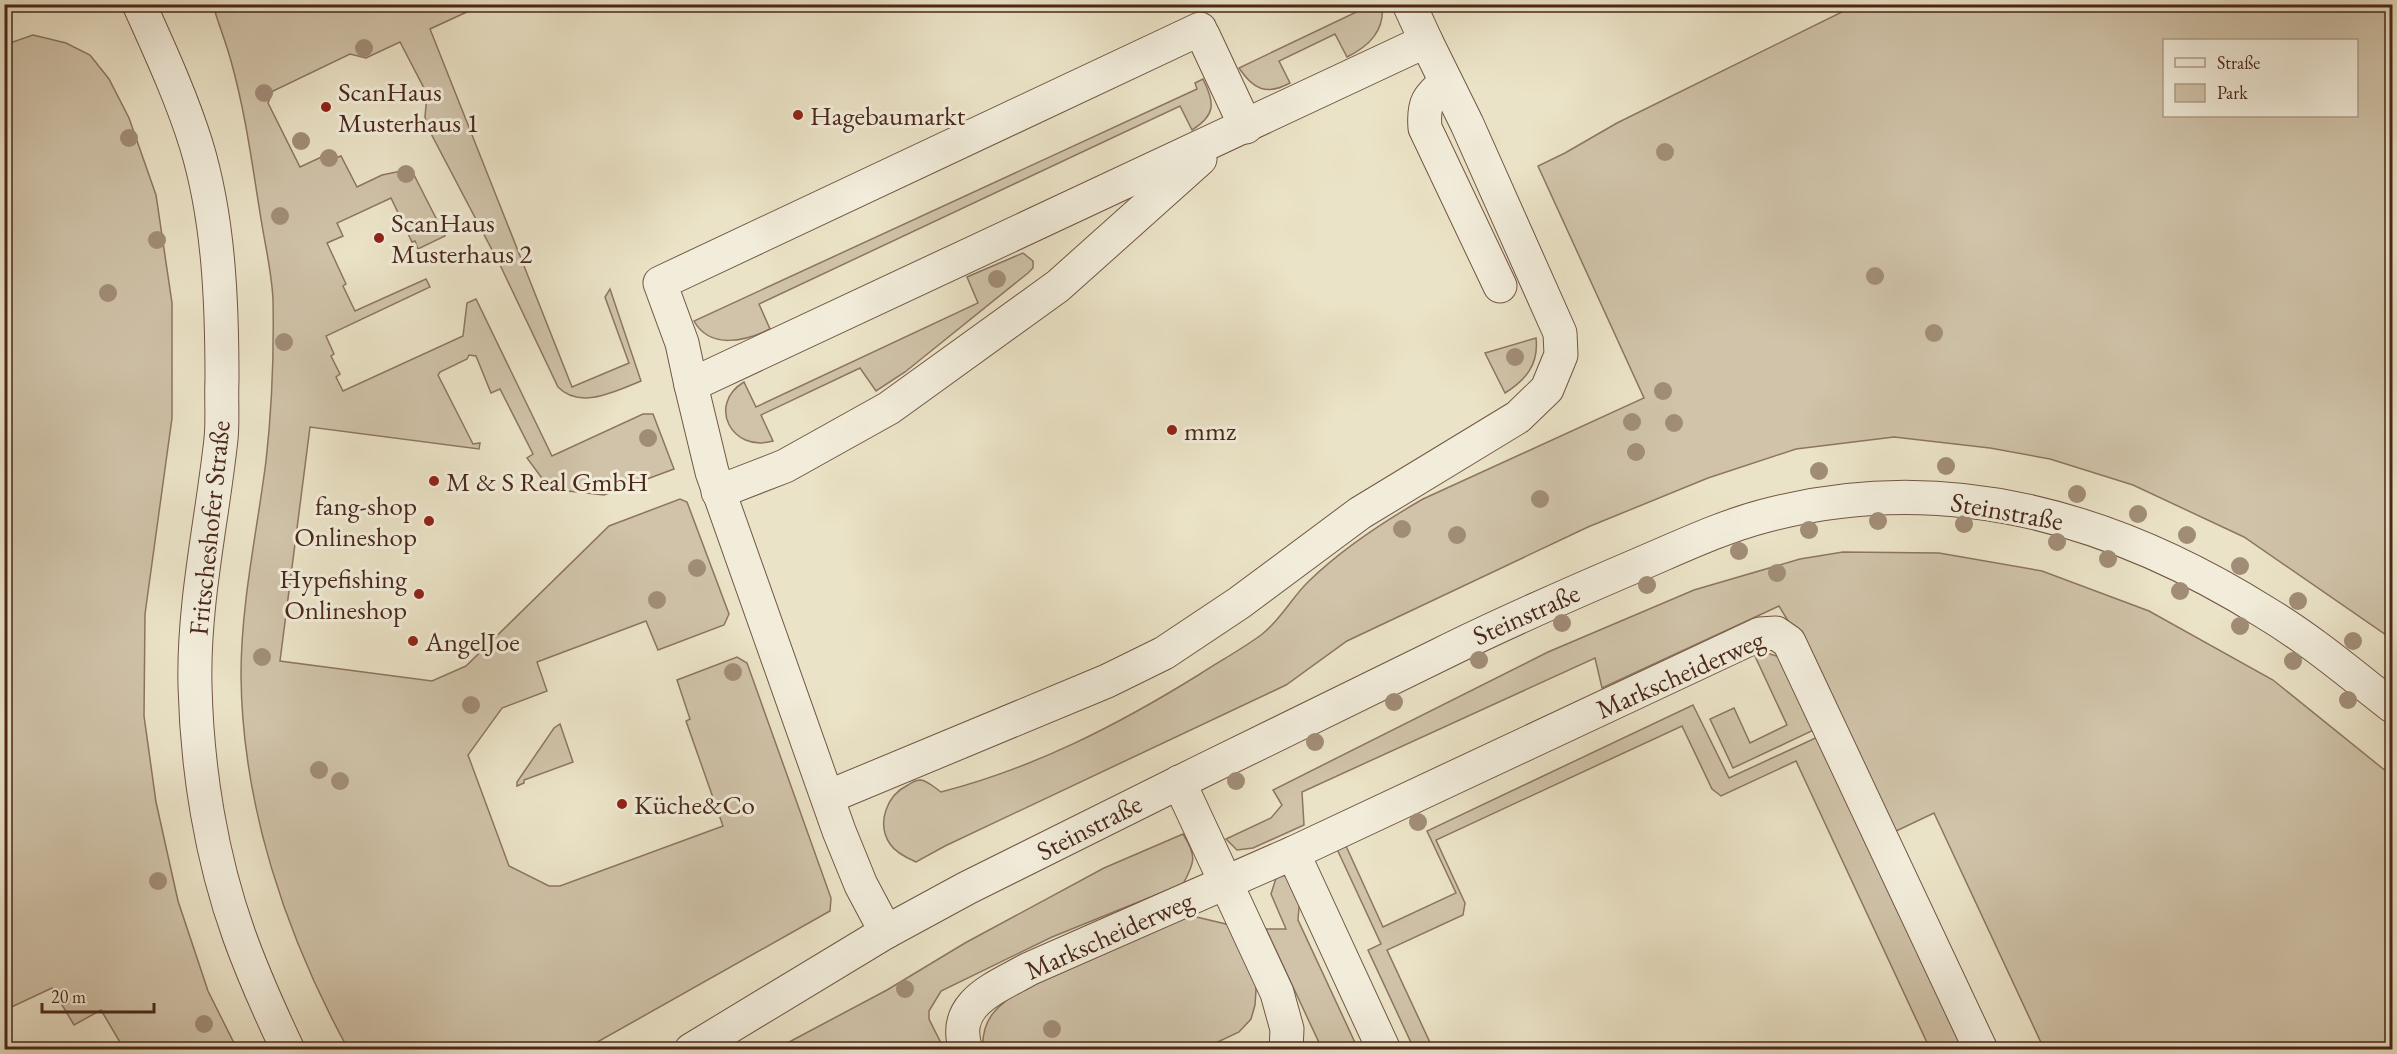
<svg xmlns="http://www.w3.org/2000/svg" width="2397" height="1054" font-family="'EB Garamond',serif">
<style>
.green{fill:#d0c3a9;stroke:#8d7561;stroke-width:1.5;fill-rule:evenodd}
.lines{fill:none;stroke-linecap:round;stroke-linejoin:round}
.minor-casing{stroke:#725644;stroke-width:35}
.minor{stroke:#f2eddb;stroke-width:33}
.tree{fill:#a18d77}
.poi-dot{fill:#8f2418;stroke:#f2eddb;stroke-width:2}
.labels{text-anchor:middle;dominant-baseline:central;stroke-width:6;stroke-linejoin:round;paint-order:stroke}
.poi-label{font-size:27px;fill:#4a2719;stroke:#f2eddb;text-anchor:start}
.street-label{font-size:27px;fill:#4a2719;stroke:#f2eddb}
</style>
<rect width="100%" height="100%" fill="#ebe3c7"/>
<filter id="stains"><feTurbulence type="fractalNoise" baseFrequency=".00333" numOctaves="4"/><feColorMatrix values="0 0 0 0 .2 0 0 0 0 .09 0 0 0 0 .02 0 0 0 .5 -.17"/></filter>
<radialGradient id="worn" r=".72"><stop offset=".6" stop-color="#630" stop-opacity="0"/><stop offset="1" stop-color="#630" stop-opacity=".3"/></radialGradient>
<g class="green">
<path d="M 213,5 L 482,5 L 430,29 L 572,387 L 629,363 L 605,297 L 610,289 L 641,381 C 616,391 580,410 558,387 L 501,267 L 427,126 L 425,117 L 427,94 L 400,42 L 366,58 L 350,54 L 273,91 L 268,103 L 300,167 L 330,153 L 333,159 L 341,156 L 357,187 L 382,175 L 411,169 L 445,236 L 418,249 L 415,241 L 412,242 L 391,198 L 337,223 L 343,236 L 327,243 L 346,284 L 343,286 L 355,311 L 426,279 L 430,287 L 326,336 L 334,354 L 331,356 L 340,374 L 336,377 L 343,391 L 463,336 L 467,303 L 476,299 L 552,456 L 643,414 L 653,414 L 674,469 L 604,495 L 550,489 L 527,458 L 533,454 L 500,389 L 491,393 L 476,356 L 469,355 L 467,359 L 440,372 L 438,375 L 473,444 L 480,443 L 479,449 L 310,427 L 280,661 L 432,681 L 466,666 L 609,526 L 680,499 L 687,502 L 729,614 L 724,625 L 658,650 L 646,621 L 537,662 L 547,691 L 502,708 L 468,755 L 509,866 L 549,886 L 560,886 L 723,826 L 686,721 L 690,719 L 677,680 L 737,657 L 747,663 L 831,898 L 830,911 L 585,1049 L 348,1049 C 286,936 242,805 241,675 C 241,603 257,532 266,461 C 272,408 274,353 273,300 C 272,275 266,249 262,225 C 253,171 246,114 231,61 C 226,42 218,23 213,5 Z"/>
<path d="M 1371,5 L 1382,5 C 1385,31 1369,46 1347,57 L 1335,34 L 1279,61 L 1290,83 C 1266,96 1253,89 1239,68 Z"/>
<path d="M 1856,5 L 2392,5 L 2392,639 L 2244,537 L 2133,485 L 2050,459 L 1990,448 L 1894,437 L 1796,449 L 1708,478 L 1588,527 L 1347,641 L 1286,685 L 945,846 L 916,862 C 907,858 895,852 890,844 C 876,823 887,795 908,785 C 912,782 915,780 921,780 C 928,781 935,788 941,792 C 1034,768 1118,725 1200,674 C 1220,661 1242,649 1261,635 C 1280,621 1292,597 1309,581 C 1343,548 1383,522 1423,499 L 1644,398 L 1538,166 L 1565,153 L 1617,123 ZM 2164,40 L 2356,40 L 2356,116 L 2164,116 Z"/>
<path d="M 33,35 L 66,43 L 90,55 L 109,79 L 129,118 L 156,195 L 172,303 L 172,418 L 145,614 L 144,716 L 156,802 L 178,901 L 208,991 L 237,1049 L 124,1049 L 101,1010 L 74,1025 L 52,988 L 5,1010 L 4,45 Z"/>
<path d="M 1203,79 C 1215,103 1216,115 1192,130 L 1180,106 L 759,304 L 770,329 C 746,341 710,350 694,321 L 1197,89 L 1195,83 Z"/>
<path d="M 1023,253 L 1033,261 L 1033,268 L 1028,273 L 905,372 L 876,391 L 860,368 L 761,415 L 773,441 C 731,453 707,404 744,382 L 756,407 L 978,303 L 967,277 Z"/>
<path d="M 1536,338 C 1539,364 1526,380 1505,393 L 1485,353 Z"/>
<path d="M 1843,552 L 1939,553 L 2042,571 L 2149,611 L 2273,680 L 2392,776 L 2392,1049 L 2044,1049 L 1934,813 L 1892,833 L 1799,639 L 1779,606 L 1602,688 L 1595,658 L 1302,792 L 1304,825 L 1253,848 L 1237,850 L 1226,839 L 1271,818 L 1282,805 L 1273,790 L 1548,652 L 1694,590 L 1800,559 Z"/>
<path d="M 1760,651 L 1780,657 L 1818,728 L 1733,768 L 1710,719 L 1734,708 L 1750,743 L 1787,725 L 1754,654 Z"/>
<path d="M 1693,705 L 1729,778 L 1822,735 L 1967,1049 L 1930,1049 L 1796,761 L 1721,796 L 1712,789 L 1682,726 L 1436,840 L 1465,903 L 1463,915 L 1387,950 L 1433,1049 L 1414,1049 L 1368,950 L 1381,944 L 1336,847 L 1346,846 L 1383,927 L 1456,893 L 1427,831 Z"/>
<path d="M 560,724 L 573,762 L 524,780 L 524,783 L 517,786 L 517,782 L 554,728 Z"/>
<path d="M 1183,834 C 1197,856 1195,862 1183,884 L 1052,937 L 941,991 L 929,1011 L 929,1019 L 944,1049 L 774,1050 L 887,990 L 965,943 L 1104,868 Z"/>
<path d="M 1277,875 L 1287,876 L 1300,895 L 1298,920 L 1358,1049 L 1322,1049 L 1266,929 L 1286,929 L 1271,894 Z"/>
<path d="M 1188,915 L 1230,925 L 1255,977 L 1256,990 L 1255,1005 L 1251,1019 L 1239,1032 L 1203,1049 L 983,1050 C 982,1036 985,1022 995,1011 C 1017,986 1054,975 1083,962 C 1118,946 1153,930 1188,915 Z"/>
</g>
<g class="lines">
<g class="minor-casing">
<g id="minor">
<path d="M 139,4 C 160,51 181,96 196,144 C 219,219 222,302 222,380 C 221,399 223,420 221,439 C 212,522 193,603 195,686 C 197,769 211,857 239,935 C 253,974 270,1012 288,1050"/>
<path d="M 1409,4 L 1426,41"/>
<path d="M 1203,35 L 1246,127"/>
<path d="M 1446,82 C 1428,97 1423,103 1425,128 L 1500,286"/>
<path d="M 691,385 L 682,343 L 660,283 L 1200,29"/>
<path d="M 718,492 L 785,466 L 889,408 L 1058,286 L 1200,159"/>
<path d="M 1179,782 L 1277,993 L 1287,1029 L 1286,1050"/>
<path d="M 828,797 L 1107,681 L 1164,653 L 1239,603 L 1360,513 L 1518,417 L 1547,389 L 1561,355 L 1560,333 L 1467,124 L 1426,41 L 691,385 L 712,472 L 839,831 L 861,885 L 886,932"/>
<path d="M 1293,853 L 1384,1050"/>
<path d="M 691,1050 L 886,932 L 967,888 C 1124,809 1281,732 1439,655 C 1505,622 1572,593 1640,564 C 1680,547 1722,527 1764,516 C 1944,468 2113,517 2266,613 C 2311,640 2351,674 2392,706"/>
<path d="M 966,1050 C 950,1003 996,988 1029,969 L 1293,853 L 1760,634 L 1776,633 L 1789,642 L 1981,1050"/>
</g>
</g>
<use href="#minor" class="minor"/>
</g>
<g class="tree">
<circle cx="364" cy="48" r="9"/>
<circle cx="264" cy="93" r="9"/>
<circle cx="129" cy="138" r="9"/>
<circle cx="301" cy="141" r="9"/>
<circle cx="1665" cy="152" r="9"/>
<circle cx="329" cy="158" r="9"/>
<circle cx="406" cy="174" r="9"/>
<circle cx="280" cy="216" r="9"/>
<circle cx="157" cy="240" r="9"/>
<circle cx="1875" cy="276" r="9"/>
<circle cx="997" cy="279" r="9"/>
<circle cx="108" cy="293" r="9"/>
<circle cx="1934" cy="333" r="9"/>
<circle cx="284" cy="342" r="9"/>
<circle cx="1515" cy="357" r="9"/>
<circle cx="1663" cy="391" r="9"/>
<circle cx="1632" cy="422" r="9"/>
<circle cx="1674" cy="423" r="9"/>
<circle cx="648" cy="438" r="9"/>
<circle cx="1636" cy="452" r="9"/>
<circle cx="1946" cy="466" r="9"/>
<circle cx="1819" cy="471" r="9"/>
<circle cx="2077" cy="494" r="9"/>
<circle cx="1540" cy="499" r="9"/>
<circle cx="2138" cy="514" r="9"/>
<circle cx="1878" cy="521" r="9"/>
<circle cx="1964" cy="524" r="9"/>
<circle cx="1402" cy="529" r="9"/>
<circle cx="1809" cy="530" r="9"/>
<circle cx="1457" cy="535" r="9"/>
<circle cx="2187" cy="535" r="9"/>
<circle cx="2057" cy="542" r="9"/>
<circle cx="1739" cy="551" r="9"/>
<circle cx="2108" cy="559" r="9"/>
<circle cx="2240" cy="566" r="9"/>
<circle cx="697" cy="568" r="9"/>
<circle cx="1777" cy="573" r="9"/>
<circle cx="1647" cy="585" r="9"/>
<circle cx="2180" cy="591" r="9"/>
<circle cx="657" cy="600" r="9"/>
<circle cx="2298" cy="601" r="9"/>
<circle cx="1562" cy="623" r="9"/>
<circle cx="2240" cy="626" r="9"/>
<circle cx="2353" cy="641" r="9"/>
<circle cx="262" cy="657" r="9"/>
<circle cx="1479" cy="660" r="9"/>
<circle cx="2293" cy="661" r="9"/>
<circle cx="733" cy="672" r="9"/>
<circle cx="2348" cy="700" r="9"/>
<circle cx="1394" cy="702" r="9"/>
<circle cx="471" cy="705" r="9"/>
<circle cx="1315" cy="742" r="9"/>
<circle cx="319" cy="770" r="9"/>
<circle cx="340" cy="781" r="9"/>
<circle cx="1236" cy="781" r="9"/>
<circle cx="1418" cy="822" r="9"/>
<circle cx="158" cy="881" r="9"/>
<circle cx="905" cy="989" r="9"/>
<circle cx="204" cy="1024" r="9"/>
<circle cx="1052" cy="1029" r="9"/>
</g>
<g class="poi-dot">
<circle cx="326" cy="107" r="6"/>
<circle cx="798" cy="115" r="6"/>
<circle cx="379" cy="238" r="6"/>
<circle cx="1172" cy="430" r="6"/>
<circle cx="434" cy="481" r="6"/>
<circle cx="429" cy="521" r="6"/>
<circle cx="419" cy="594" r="6"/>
<circle cx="413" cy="641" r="6"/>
<circle cx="622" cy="804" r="6"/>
</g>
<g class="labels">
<g class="poi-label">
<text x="338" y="91">ScanHaus<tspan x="338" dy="31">Musterhaus 1</tspan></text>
<text x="810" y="115">Hagebaumarkt</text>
<text x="391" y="222">ScanHaus<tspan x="391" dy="31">Musterhaus 2</tspan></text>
<text x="1184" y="430">mmz</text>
<text x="446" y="481">M &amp; S Real GmbH</text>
<text x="417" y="505" text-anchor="end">fang-shop<tspan x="417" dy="31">Onlineshop</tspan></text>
<text x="407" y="578" text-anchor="end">Hypefishing<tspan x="407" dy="31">Onlineshop</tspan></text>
<text x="425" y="641">AngelJoe</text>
<text x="634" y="804">Küche&amp;Co</text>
</g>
<g class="street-label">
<text transform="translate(2007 511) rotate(10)">Steinstraße</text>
<text transform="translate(209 528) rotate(-84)">Fritscheshofer Straße</text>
<text transform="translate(1526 614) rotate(-24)">Steinstraße</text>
<text transform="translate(1680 674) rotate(-24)">Markscheiderweg</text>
<text transform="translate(1089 827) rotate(-27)">Steinstraße</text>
<text transform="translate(1109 935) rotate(-24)">Markscheiderweg</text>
</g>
</g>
<rect width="2397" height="1054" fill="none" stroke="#ebe3c7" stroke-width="24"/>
<rect x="6" y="6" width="2385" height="1042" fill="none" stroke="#4a2719" stroke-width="3"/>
<rect x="12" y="12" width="2373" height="1030" fill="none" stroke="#4a2719" stroke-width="1.5"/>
<rect x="2163" y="39" width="195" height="78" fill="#f2eddb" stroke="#af9e8d" stroke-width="1.5"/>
<rect x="2175" y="58" width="30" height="9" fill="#f2eddb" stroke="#af9e8d" stroke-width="1.5"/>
<text x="2217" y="69" font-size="18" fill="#4a2719">Straße</text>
<rect x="2175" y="84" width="30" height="18" fill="#d0c3a9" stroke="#af9e8d" stroke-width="1.5"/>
<text x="2217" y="99" font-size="18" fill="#4a2719">Park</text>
<path d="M42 1003v9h112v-9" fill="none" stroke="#4a2719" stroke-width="3"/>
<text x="51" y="1003" font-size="18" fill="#4a2719" stroke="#f2eddb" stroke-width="4.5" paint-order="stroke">20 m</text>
<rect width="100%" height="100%" filter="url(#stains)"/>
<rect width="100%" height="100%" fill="url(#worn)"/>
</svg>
